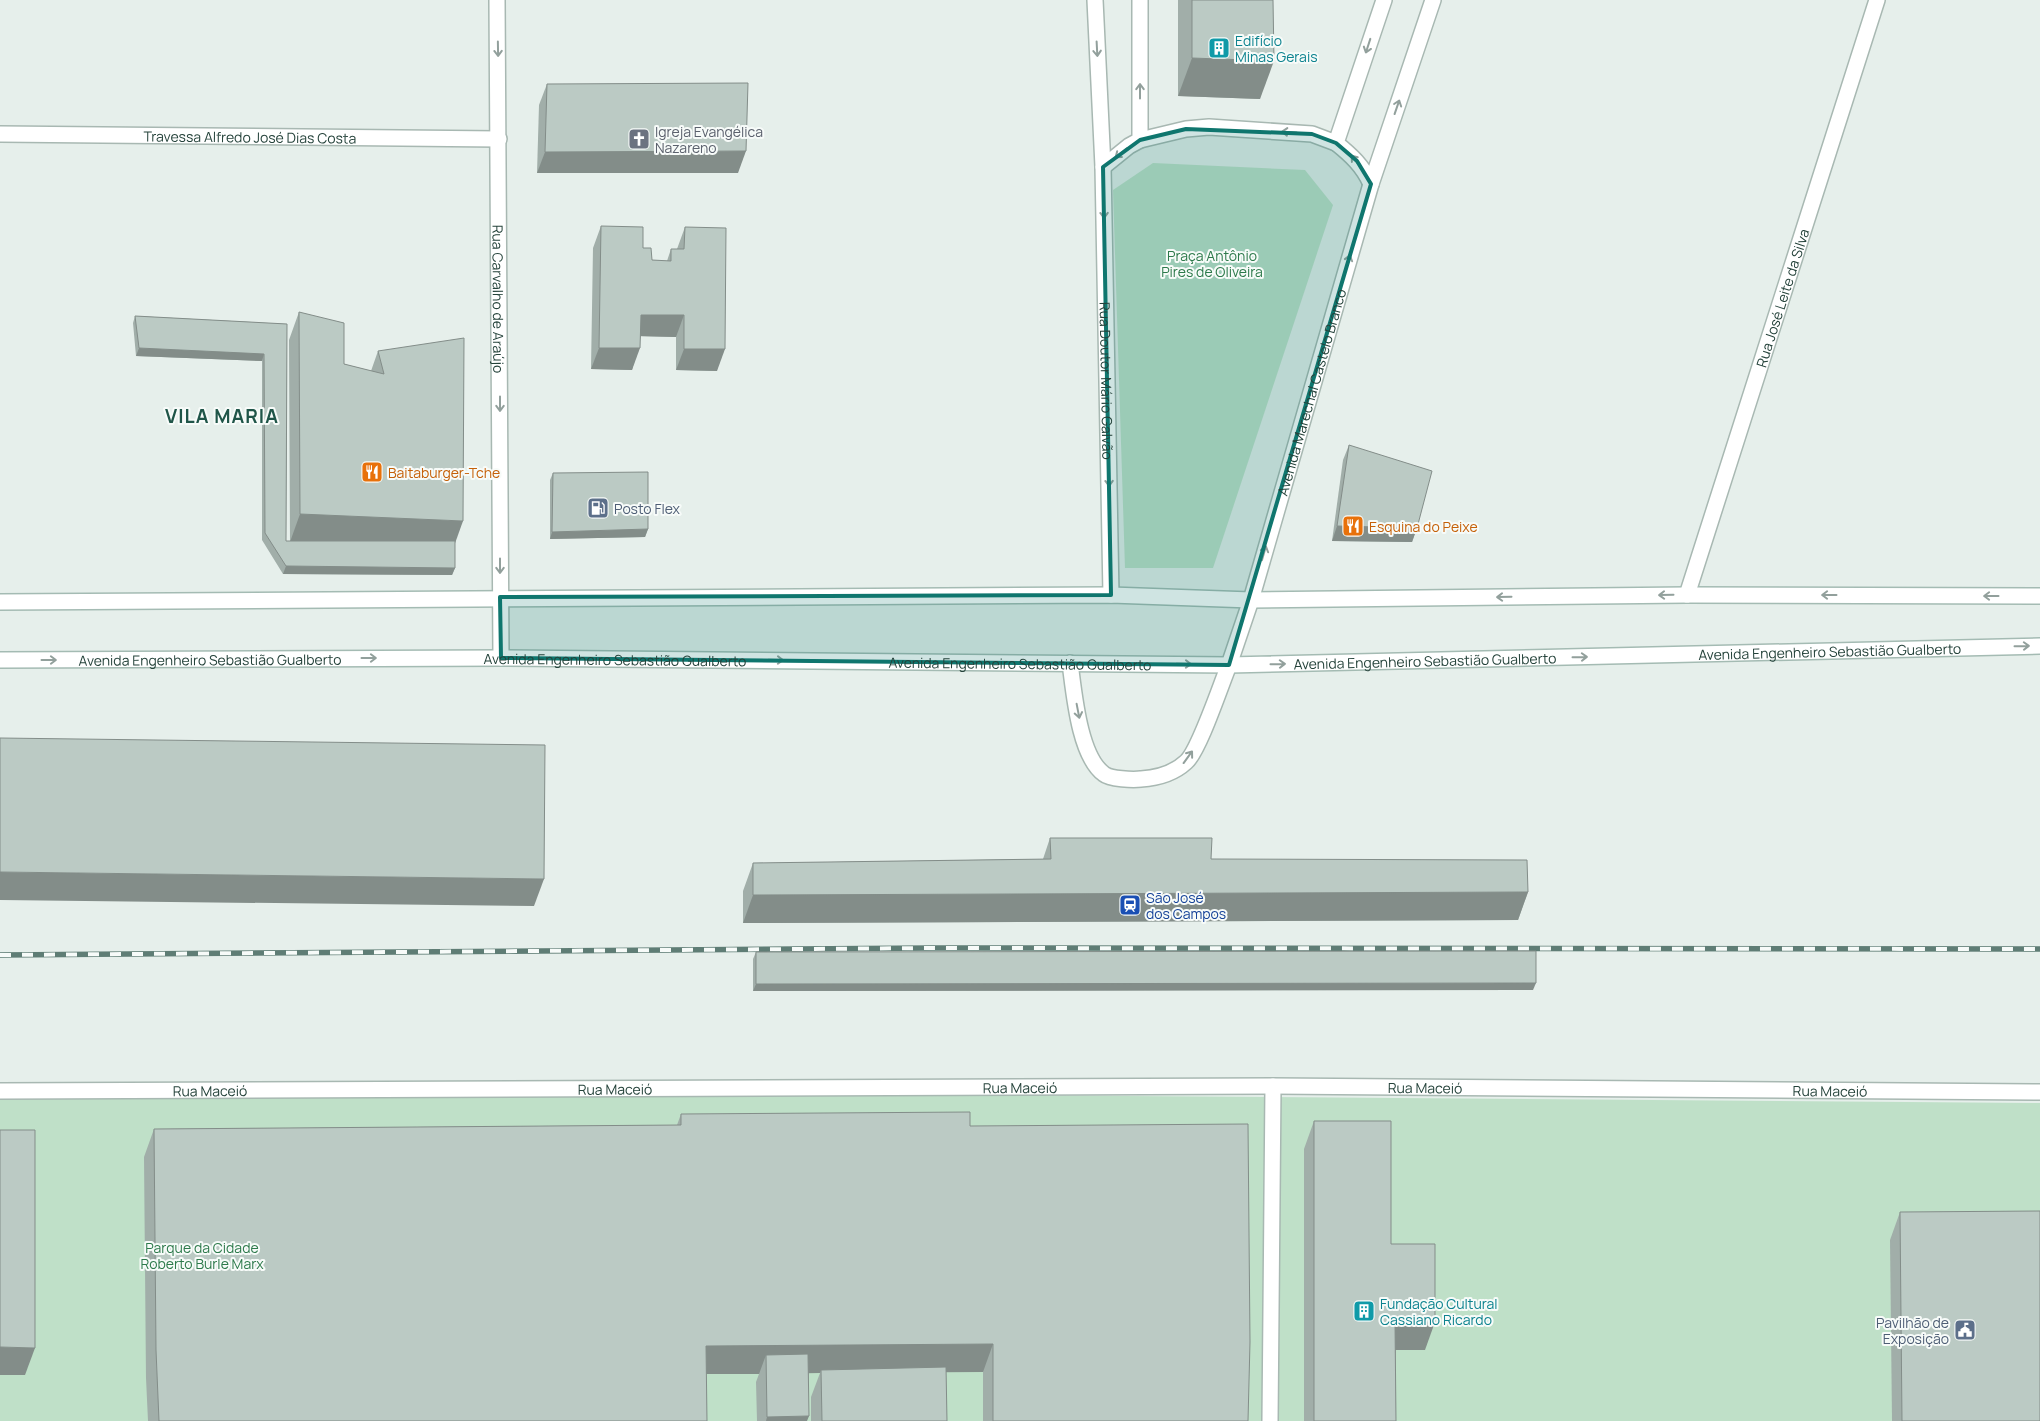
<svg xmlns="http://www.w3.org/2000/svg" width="2040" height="1421" font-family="Manrope,sans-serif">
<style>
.green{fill:#bfe0c8}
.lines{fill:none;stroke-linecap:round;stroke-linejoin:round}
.service-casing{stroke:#a8b8b2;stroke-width:18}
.minor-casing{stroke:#a8b8b2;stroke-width:18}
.tertiary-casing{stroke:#a8b8b2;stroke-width:18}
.secondary-casing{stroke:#a4bbb3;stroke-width:18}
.service{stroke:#fff;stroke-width:15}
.minor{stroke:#fff;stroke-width:15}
.tertiary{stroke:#fff;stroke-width:15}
.secondary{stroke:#fff;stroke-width:15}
.rail-casing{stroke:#5f7d75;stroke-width:5.5}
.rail{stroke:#f7fbf9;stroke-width:4;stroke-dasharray:11;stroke-linecap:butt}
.wall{fill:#a1aea9}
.shaded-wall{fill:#838d89}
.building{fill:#bbcac4;stroke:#838d89}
.oneway{stroke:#92a09c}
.marked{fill:#0f766e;fill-opacity:0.2;stroke:#0f766e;stroke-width:4;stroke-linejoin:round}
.labels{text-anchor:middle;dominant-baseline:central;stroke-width:4;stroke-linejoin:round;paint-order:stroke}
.culture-label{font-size:14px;fill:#0d838f;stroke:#f7fbf9;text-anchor:start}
.worship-label{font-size:14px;fill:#5b616d;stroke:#f7fbf9;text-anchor:start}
.street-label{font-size:14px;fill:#24423a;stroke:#f7fbf9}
.park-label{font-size:14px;fill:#2d7a4b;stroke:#f7fbf9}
.food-label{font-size:14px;fill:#c56008;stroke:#f7fbf9;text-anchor:start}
.service-label{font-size:14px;fill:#4e5e75;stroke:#f7fbf9;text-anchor:start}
.transit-label{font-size:14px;fill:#164399;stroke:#f7fbf9;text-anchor:start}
.district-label{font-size:19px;font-weight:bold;letter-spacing:1px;fill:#1f5548;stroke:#f7fbf9}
</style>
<rect width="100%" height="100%" fill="#e6efeb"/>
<g class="green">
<path d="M 1153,163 L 1305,170 L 1333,205 L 1213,568 L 1125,568 L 1113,190 Z"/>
<path d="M 86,1088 L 2040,1103 L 2040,1421 L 0,1421 L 0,1089 Z"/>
</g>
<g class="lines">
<g class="service-casing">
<g id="service">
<path d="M 1070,663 C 1074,692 1079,756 1104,774 C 1110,779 1133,780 1141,779 C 1158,778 1173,774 1186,762 C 1199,751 1221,684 1229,665"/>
<path d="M 1270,1421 L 1273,1086"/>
</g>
</g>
<g class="minor-casing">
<g id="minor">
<path id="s1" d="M 497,0 L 501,658"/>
<path id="s2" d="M 0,134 L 499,139"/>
<path d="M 1140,140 L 1186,129 L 1209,127 L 1312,134 L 1336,143"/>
<path id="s3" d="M 1687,595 L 1877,0"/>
<path id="s4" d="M 0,1091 L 1273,1086 L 2040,1092"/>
</g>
</g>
<g class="tertiary-casing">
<g id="tertiary">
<path id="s5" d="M 1095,0 L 1103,167 L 1111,595"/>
<path d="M 1103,167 L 1129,146 L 1140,140 L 1140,0"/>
<path d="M 1371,184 C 1363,166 1351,155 1336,143 L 1384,0"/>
<path id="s6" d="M 1229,665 L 1251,600 L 1371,184 L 1433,0"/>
</g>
</g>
<g class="secondary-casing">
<g id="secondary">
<path d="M 0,602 L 1111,595 L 1251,600 L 1687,595 L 2040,596"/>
<path id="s7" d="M 0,660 L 501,658 L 1229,665 L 2040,646"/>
</g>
</g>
<use href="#service" class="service"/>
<use href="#minor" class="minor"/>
<use href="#tertiary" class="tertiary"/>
<use href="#secondary" class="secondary"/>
<g class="rail-casing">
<path id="rail" d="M 0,955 L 932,948 L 2040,949"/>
</g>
<use href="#rail" class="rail"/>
</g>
<g class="wall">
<path d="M 1178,0 L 1273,0 L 1260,99 L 1178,96 Z"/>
<path d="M 547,84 L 738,173 L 537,173 L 539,105 Z"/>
<path d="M 601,226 L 652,260 L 667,261 L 671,249 L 677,249 L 685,227 L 717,371 L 676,370 L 676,337 L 641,336 L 632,370 L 591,369 L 593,248 Z"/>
<path d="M 299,312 L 344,364 L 371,371 L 378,351 L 455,541 L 455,568 L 452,575 L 283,574 L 262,540 L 262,361 L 136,356 L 133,323 L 135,316 L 287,324 L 286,541 L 290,541 L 289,340 Z"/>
<path d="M 1349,445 L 1417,528 L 1412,542 L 1332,541 L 1343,460 Z"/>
<path d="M 553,473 L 648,529 L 645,537 L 550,539 L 550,480 Z"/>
<path d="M 1050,838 L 1211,859 L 1528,892 L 1518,920 L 743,923 L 743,891 L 753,863 L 1043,859 Z"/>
<path d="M 756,952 L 1533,990 L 753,991 L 753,959 Z"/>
<path d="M 681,1114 L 970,1126 L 1248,1421 L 983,1421 L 983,1372 L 946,1372 L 947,1421 L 811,1421 L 811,1397 L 820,1373 L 809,1373 L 807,1421 L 757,1421 L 756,1382 L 759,1374 L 706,1374 L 707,1421 L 148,1421 L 146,1378 L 144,1157 L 154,1129 L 677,1125 Z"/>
<path d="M 1314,1121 L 1391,1244 L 1425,1350 L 1396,1350 L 1396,1421 L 1304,1421 L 1304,1149 Z"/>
<path d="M 1900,1212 L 2040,1421 L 1892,1421 L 1890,1240 Z"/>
</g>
<g class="shaded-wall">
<path d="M 1192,58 L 1274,61 L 1260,99 L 1178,96 Z"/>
<path d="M 746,151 L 738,173 L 537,173 L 545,152 Z"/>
<path d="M 641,315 L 684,315 L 676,337 L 633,336 Z"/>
<path d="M 139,348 L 264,354 L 262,361 L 136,356 Z"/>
<path d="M 599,348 L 640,348 L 632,370 L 591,369 Z"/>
<path d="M 684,349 L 725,349 L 717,371 L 676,370 Z"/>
<path d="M 300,514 L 463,521 L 453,549 L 290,542 Z"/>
<path d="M 1337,526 L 1417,528 L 1412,542 L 1332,541 Z"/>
<path d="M 648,529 L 645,537 L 550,539 L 552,532 Z"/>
<path d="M 286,566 L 455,568 L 452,575 L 283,574 Z"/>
<path d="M 0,872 L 544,879 L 534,906 L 0,900 Z"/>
<path d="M 1528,892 L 1518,920 L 743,923 L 753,895 Z"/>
<path d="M 1536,983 L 1533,990 L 753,991 L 756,984 Z"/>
<path d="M 1435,1322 L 1425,1350 L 1385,1350 L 1395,1323 Z"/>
<path d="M 993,1344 L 983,1372 L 821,1373 L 821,1370 L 820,1373 L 767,1374 L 766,1355 L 759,1374 L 696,1374 L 706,1346 Z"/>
<path d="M 0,1347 L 35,1348 L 25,1375 L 0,1375 Z"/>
<path d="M 809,1416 L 807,1421 L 766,1421 L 767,1417 Z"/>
</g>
<g class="building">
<path d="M 1192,0 L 1273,0 L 1274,61 L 1192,58 Z"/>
<path d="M 748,83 L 746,151 L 545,152 L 547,84 Z"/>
<path d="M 601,226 L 643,227 L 643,248 L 651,248 L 652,260 L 671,261 L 671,249 L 684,249 L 685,227 L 726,228 L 725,349 L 684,349 L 684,315 L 641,315 L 640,348 L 599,348 Z"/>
<path d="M 299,312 L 344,323 L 344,364 L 384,374 L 378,351 L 464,338 L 463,521 L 300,514 Z"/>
<path d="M 135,316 L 287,324 L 286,541 L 455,541 L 455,568 L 286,566 L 265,533 L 264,354 L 139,348 Z"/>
<path d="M 1349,445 L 1432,471 L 1417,528 L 1337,526 Z"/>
<path d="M 648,472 L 648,529 L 552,532 L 553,473 Z"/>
<path d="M 0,738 L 545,745 L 544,879 L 0,872 Z"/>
<path d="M 1050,838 L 1212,838 L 1211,859 L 1527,860 L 1528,892 L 753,895 L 753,863 L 1051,859 Z"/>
<path d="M 1536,951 L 1536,983 L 756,984 L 756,952 Z"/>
<path d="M 970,1112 L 970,1126 L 1248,1124 L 1250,1342 L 1248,1421 L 993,1421 L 993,1344 L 706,1346 L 707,1421 L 159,1421 L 156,1350 L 154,1129 L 681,1125 L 681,1114 Z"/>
<path d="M 1314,1121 L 1391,1121 L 1391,1244 L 1435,1244 L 1435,1322 L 1395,1323 L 1396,1421 L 1314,1421 Z"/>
<path d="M 0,1130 L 35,1130 L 35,1348 L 0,1347 Z"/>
<path d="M 2040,1211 L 2040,1421 L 1902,1421 L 1900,1212 Z"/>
<path d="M 808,1354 L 809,1416 L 767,1417 L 766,1355 Z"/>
<path d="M 946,1367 L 947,1421 L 822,1421 L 821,1370 Z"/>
</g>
<defs><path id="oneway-shaft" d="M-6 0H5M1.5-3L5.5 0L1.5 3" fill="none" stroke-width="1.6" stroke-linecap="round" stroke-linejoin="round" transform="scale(1.25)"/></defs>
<g class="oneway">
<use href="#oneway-shaft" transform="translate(1368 46) rotate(108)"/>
<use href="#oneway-shaft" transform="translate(498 49) rotate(89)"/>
<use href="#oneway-shaft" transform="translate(1097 49) rotate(87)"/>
<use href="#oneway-shaft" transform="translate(1140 91) rotate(-90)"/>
<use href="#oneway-shaft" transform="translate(1397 107) rotate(-71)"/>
<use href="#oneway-shaft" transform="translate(1289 132) rotate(-177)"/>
<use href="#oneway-shaft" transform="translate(1121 153) rotate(141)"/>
<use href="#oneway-shaft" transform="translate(1356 161) rotate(-129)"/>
<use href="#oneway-shaft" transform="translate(1104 211) rotate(89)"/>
<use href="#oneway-shaft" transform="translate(1348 262) rotate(-74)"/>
<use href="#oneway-shaft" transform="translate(500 404) rotate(90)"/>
<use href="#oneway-shaft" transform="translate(1109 479) rotate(89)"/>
<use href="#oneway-shaft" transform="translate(1264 553) rotate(-74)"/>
<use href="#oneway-shaft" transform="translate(500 566) rotate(90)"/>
<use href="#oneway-shaft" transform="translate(1666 595) rotate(179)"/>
<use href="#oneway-shaft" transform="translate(1829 595) rotate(-180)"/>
<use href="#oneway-shaft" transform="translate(1991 596) rotate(-180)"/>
<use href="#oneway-shaft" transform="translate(1504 597) rotate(179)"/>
<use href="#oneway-shaft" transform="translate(2022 646) rotate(-1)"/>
<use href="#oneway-shaft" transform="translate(1580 657) rotate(-1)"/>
<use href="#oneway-shaft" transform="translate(369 658)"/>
<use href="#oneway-shaft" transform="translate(49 660)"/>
<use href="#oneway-shaft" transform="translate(776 660) rotate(1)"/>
<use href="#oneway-shaft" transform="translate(1184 664) rotate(1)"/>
<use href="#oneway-shaft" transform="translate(1278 664) rotate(-1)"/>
<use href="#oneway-shaft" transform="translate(1078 711) rotate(79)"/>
<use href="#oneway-shaft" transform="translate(1188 757) rotate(-54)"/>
</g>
<path class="marked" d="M 1186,129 L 1312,134 L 1336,143 L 1357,161 L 1371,184 L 1229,665 L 501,658 L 500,597 L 1111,595 L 1103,167 L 1140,140 Z"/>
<defs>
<g id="building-square" transform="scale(1.125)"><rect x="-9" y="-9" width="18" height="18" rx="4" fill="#0f9aa8" stroke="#f7fbf9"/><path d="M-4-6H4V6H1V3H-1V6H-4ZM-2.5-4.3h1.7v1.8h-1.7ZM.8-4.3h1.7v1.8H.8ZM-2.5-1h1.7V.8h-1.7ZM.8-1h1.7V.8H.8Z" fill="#fff"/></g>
<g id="church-square" transform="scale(1.125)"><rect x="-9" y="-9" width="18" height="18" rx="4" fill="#6b7280" stroke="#f7fbf9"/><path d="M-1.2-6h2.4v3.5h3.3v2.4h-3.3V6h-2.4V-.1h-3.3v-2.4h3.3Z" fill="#fff"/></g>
<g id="restaurant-square" transform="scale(1.125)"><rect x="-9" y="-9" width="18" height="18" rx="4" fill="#e8710a" stroke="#f7fbf9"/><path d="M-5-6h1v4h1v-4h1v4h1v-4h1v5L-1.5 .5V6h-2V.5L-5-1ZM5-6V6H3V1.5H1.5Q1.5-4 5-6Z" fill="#fff"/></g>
<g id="fuel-square" transform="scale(1.125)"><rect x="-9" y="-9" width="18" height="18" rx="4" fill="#5c6f8a" stroke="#f7fbf9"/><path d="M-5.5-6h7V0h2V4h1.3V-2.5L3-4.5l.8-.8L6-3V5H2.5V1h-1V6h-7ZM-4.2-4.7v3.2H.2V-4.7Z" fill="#fff"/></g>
<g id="station-square" transform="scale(1.125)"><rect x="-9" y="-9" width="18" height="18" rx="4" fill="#1a4fb4" stroke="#f7fbf9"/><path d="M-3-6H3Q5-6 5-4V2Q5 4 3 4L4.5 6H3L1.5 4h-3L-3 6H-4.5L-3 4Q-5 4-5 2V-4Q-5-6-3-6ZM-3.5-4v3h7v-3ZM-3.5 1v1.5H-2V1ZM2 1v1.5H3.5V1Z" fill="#fff"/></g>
<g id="civic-square" transform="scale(1.125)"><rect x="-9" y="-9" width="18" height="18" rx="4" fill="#5c6f8a" stroke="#f7fbf9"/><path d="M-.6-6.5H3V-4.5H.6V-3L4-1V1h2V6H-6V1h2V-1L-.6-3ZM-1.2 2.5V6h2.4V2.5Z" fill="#fff"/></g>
</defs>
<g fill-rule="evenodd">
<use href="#building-square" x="1219" y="48"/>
<use href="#church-square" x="639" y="139"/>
<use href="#restaurant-square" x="372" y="472"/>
<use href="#fuel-square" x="598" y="508"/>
<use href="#restaurant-square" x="1353" y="526"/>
<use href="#station-square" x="1130" y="905"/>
<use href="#building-square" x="1364" y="1311"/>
<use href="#civic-square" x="1965" y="1330"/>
</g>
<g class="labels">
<g class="culture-label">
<text x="1235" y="40">Edifício<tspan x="1235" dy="16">Minas Gerais</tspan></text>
<text x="1380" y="1303">Fundação Cultural<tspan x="1380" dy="16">Cassiano Ricardo</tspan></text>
</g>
<g class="worship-label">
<text x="655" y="131">Igreja Evangélica<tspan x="655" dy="16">Nazareno</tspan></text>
</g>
<g class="street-label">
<text stroke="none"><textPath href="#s2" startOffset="250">Travessa Alfredo José Dias Costa</textPath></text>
<text stroke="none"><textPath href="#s3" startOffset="312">Rua José Leite da Silva</textPath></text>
<text stroke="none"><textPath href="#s1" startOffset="299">Rua Carvalho de Araújo</textPath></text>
<text stroke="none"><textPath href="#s5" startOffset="381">Rua Doutor Mário Galvão</textPath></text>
<text stroke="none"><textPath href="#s6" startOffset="285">Avenida Marechal Castelo Branco</textPath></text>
<text stroke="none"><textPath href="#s7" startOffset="1830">Avenida Engenheiro Sebastião Gualberto</textPath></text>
<text stroke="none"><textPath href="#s7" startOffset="210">Avenida Engenheiro Sebastião Gualberto</textPath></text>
<text stroke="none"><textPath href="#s7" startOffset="615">Avenida Engenheiro Sebastião Gualberto</textPath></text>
<text stroke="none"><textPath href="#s7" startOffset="1425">Avenida Engenheiro Sebastião Gualberto</textPath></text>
<text stroke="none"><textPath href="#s7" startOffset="1020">Avenida Engenheiro Sebastião Gualberto</textPath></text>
<text stroke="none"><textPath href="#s4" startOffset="1020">Rua Maceió</textPath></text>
<text stroke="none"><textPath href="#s4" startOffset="1425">Rua Maceió</textPath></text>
<text stroke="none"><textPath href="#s4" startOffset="615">Rua Maceió</textPath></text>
<text stroke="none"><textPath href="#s4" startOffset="210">Rua Maceió</textPath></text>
<text stroke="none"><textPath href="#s4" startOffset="1830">Rua Maceió</textPath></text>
</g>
<g class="park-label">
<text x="1212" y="255">Praça Antônio<tspan x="1212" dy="16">Pires de Oliveira</tspan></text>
<text x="202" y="1247">Parque da Cidade<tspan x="202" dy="16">Roberto Burle Marx</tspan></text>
</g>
<g class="food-label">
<text x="388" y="472">Baitaburger-Tche</text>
<text x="1369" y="526">Esquina do Peixe</text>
</g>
<g class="service-label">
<text x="614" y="508">Posto Flex</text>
<text x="1949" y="1322" text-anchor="end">Pavilhão de<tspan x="1949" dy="16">Exposição</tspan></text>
</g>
<g class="transit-label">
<text x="1146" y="897">São José<tspan x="1146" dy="16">dos Campos</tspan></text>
</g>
<g class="district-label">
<text x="222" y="416">VILA MARIA</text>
</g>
</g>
</svg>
